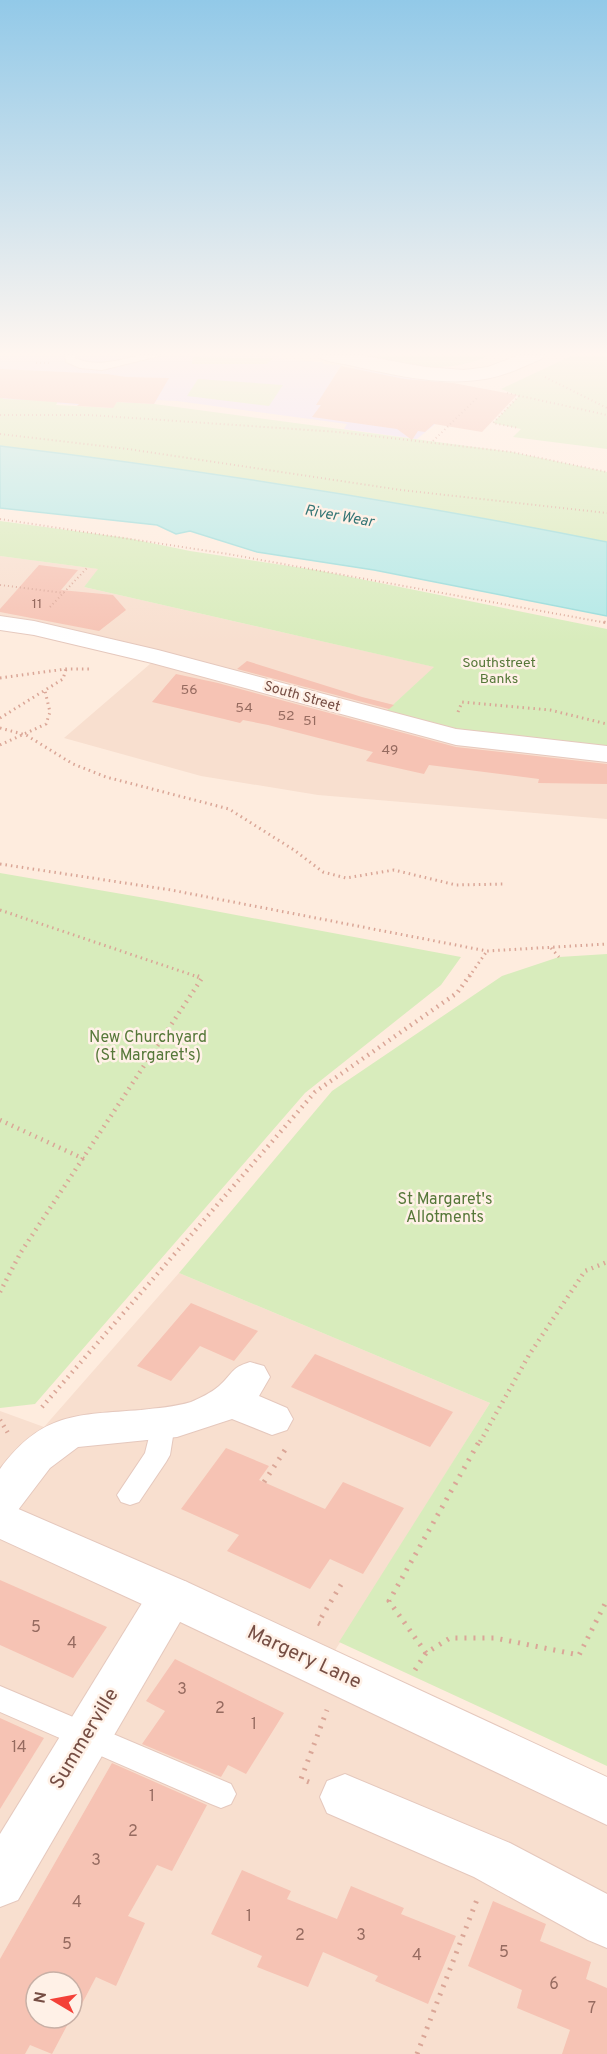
<svg xmlns="http://www.w3.org/2000/svg" width="607" height="2054" font-family="Overpass,sans-serif">
<style>
.residential{fill:#f8dfcf;fill-rule:evenodd}
.education{fill:#eadbfa}
.green{fill:#d8ecbc}
.water{fill:#b2e9e7;stroke:#97dcdb;stroke-width:1.5}
.building{fill:#f6c3b4}
.lines{fill:none;stroke-linecap:round;stroke-linejoin:round}
.service-casing{stroke:#e5c8bd;stroke-width:2}
.minor-casing{stroke:#e5c8bd;stroke-width:2}
.tertiary-casing{stroke:#e5c8bd;stroke-width:2}
.path-far3{stroke:#daa697;stroke-width:2;stroke-dasharray:1 3;stroke-linecap:butt}
.path-far2{stroke:#daa697;stroke-width:3;stroke-dasharray:1.5 4;stroke-linecap:butt}
.path-far1{stroke:#daa697;stroke-width:4.5;stroke-dasharray:1.5 5;stroke-linecap:butt}
.path{stroke:#daa697;stroke-width:5;stroke-dasharray:2 7;stroke-linecap:butt}
.service{fill:#fff;fill-rule:evenodd}
.minor{fill:#fff;fill-rule:evenodd}
.tertiary{fill:#fff;fill-rule:evenodd}
.labels{text-anchor:middle;dominant-baseline:central;stroke-width:5;stroke-linejoin:round;paint-order:stroke}
.number-label{font-size:14px;fill:#966b60}
.far-park-label{font-size:14px;fill:#567839;stroke:#fff1e7}
.far-street-label{font-size:14px;fill:#764e44;stroke:#fff1e7}
.far-water-label{font-size:15px;font-style:italic;fill:#357676;stroke:#fff1e7}
.park-label{font-size:16px;fill:#567839;stroke:#fff1e7}
.near-number-label{font-size:16px;fill:#966b60}
.near-street-label{font-size:20px;fill:#764e44;stroke:#fff1e7}
</style>
<rect width="100%" height="100%" fill="#feecde"/>
<g class="residential">
<path d="M 0,556 L 99,569 L 84,587 L 435,667 L 384,713 L 374,716 L 607,754 L 607,819 L 318,795 L 201,776 L 64,738 L 157,658 L 0,623 Z"/>
<path d="M 179,1273 L 490,1403 L 324,1668 L 607,1802 L 607,2054 L 0,2054 L 0,1411 L 44,1427 ZM 36,1982 L 72,1982 L 72,2018 L 36,2018 Z"/>
</g>
<path class="education" d="M 0,355 L 280,355 L 281,359 L 323,362 L 323,364 L 341,365 L 317,405 L 357,408 L 348,375 L 355,368 L 479,388 L 417,439 L 344,429 L 347,424 L 177,401 L 157,400 L 154,404 L 117,402 L 113,408 L 3,399 L 0,386 Z"/>
<g class="green">
<path d="M 343,355 L 490,355 C 443,378 392,363 343,355 Z"/>
<path d="M 573,355 L 607,355 L 607,449 L 513,437 L 521,429 L 493,423 L 519,396 L 501,389 Z"/>
<path d="M 193,357 L 266,358 L 273,358 L 267,364 L 192,364 Z"/>
<path d="M 198,379 L 283,385 L 269,406 L 187,396 Z"/>
<path d="M 0,386 L 3,399 L 58,401 L 56,405 L 112,408 L 117,402 L 154,404 L 512,452 L 607,472 L 607,542 C 406,502 203,470 0,446 Z"/>
<path d="M 0,521 L 127,538 L 190,551 L 316,570 L 607,629 L 607,748 L 459,730 L 384,713 L 434,667 L 84,587 L 98,569 L 0,556 Z"/>
<path d="M 0,873 L 151,899 L 461,957 L 441,985 L 305,1093 L 35,1404 L 0,1408 Z"/>
<path d="M 607,954 L 607,1766 L 339,1642 L 490,1403 L 179,1273 L 332,1091 L 502,976 L 559,957 Z"/>
</g>
<path class="water" d="M 0,446 C 203,470 406,502 607,542 L 607,616 L 374,570 L 257,552 L 190,531 L 176,534 L 157,525 L 0,508 Z"/>
<g class="building">
<path d="M 341,366 L 405,379 L 453,383 L 517,395 L 482,432 L 434,424 L 425,432 L 418,431 L 412,440 L 397,429 L 312,417 L 321,405 L 316,405 Z"/>
<path d="M 0,369 L 107,374 L 126,377 L 169,378 L 154,404 L 117,402 L 113,408 L 77,406 L 79,404 L 0,398 Z"/>
<path d="M 39,565 L 78,570 L 61,590 L 113,595 L 126,610 L 99,631 L 0,612 L 0,609 Z"/>
<path d="M 247,661 L 362,697 L 394,705 L 389,709 L 237,669 Z"/>
<path d="M 176,674 L 218,683 L 456,747 L 607,764 L 607,784 L 538,783 L 539,779 L 429,765 L 424,774 L 366,761 L 373,752 L 268,725 L 243,720 L 240,723 L 224,719 L 152,702 Z"/>
<path d="M 191,1303 L 258,1331 L 234,1361 L 200,1346 L 171,1381 L 137,1366 Z"/>
<path d="M 315,1354 L 453,1412 L 430,1447 L 291,1387 Z"/>
<path d="M 226,1448 L 269,1466 L 259,1480 L 325,1509 L 343,1482 L 404,1508 L 363,1574 L 330,1559 L 310,1589 L 227,1551 L 239,1535 L 181,1509 Z"/>
<path d="M 0,1580 L 107,1627 L 73,1678 L 0,1645 Z"/>
<path d="M 175,1659 L 284,1713 L 246,1774 L 228,1765 L 221,1777 L 142,1744 L 165,1711 L 146,1701 Z"/>
<path d="M 0,1718 L 44,1738 L 0,1809 Z"/>
<path d="M 112,1763 L 207,1805 L 172,1871 L 157,1865 L 128,1916 L 145,1923 L 116,1986 L 96,1977 L 75,2017 L 72,2016 L 72,1982 L 36,1982 L 36,2018 L 71,2018 L 52,2054 L 30,2045 L 25,2054 L 0,2054 L 0,1959 Z"/>
<path d="M 242,1870 L 291,1891 L 287,1899 L 337,1919 L 351,1886 L 404,1908 L 401,1914 L 456,1936 L 428,2004 L 375,1981 L 378,1976 L 323,1952 L 308,1987 L 257,1967 L 262,1956 L 211,1934 Z"/>
<path d="M 493,1901 L 546,1924 L 540,1941 L 591,1962 L 586,1979 L 607,1988 L 607,2054 L 562,2054 L 570,2030 L 517,2008 L 522,1990 L 468,1966 Z"/>
</g>
<g class="lines">
<g class="service-casing">
<g id="service">
<path d="M 65,355 L 75,355 L 75,358 C 97,368 117,360 138,356 C 146,354 155,355 163,355 L 102,370 L 80,368 L 66,362 Z"/>
<path d="M 163,1414 L 172,1417 L 175,1424 L 170,1455 L 166,1462 L 139,1502 L 130,1505 L 121,1502 L 117,1495 L 145,1453 L 154,1417 Z"/>
<path d="M 0,1686 L 231,1784 L 236,1794 L 231,1804 L 221,1808 L 211,1804 L 0,1712 Z"/>
</g>
</g>
<g class="minor-casing">
<g id="minor">
<path d="M 319,355 L 359,355 L 425,367 L 464,370 L 488,367 L 519,355 L 544,355 L 541,359 C 523,367 505,376 485,379 C 433,388 378,370 328,361 L 322,359 Z"/>
<path d="M 0,616 L 34,621 L 158,650 L 456,729 L 607,746 L 607,762 L 456,745 L 152,663 L 34,635 L 0,630 Z"/>
<path d="M 250,1362 L 264,1366 L 270,1377 L 259,1396 L 287,1408 L 293,1419 L 287,1430 L 272,1435 L 232,1419 L 177,1437 L 78,1447 L 50,1468 L 15,1514 L 0,1520 L 0,1469 C 42,1412 77,1415 141,1410 C 157,1408 175,1407 191,1402 C 200,1398 211,1393 219,1386 C 233,1374 230,1368 250,1362 Z"/>
<path d="M 171,1577 L 187,1582 L 194,1596 L 187,1610 L 18,1900 L 0,1907 L 0,1834 L 155,1582 Z"/>
<path d="M 345,1774 L 510,1843 L 607,1894 L 607,1948 L 588,1940 L 474,1877 L 327,1813 L 320,1797 L 327,1781 Z"/>
</g>
</g>
<g class="tertiary-casing">
<path id="tertiary" d="M 0,1501 L 187,1582 L 607,1777 L 607,1825 L 155,1610 L 0,1539 Z"/>
</g>
<g class="path-far3">
<path d="M 36,363 L 50,363"/>
<path d="M 545,377 L 607,408"/>
<path d="M 507,393 L 607,415"/>
<path d="M 519,396 L 493,423 L 519,428"/>
<path d="M 0,415 L 89,415 L 338,432 L 512,452 L 607,472"/>
<path d="M 0,434 L 128,449 L 401,490 L 607,513"/>
<path d="M 433,441 L 477,398"/>
<path d="M 0,519 L 228,554 L 607,623"/>
<path d="M 0,585 L 64,593"/>
<path d="M 50,607 L 87,568"/>
</g>
<g class="path-far2">
<path d="M 604,622 L 607,623"/>
<path d="M 0,678 L 66,669 L 92,669"/>
<path d="M 458,712 L 462,702 L 550,710 L 607,724"/>
<path d="M 0,718 L 63,679 L 66,669"/>
<path d="M 0,728 L 26,735 L 73,764 L 106,777 L 229,809 L 294,850 L 323,872 L 346,878 L 394,870 L 456,885 L 505,884"/>
<path d="M 0,745 L 46,724 L 50,712 L 45,691"/>
<path d="M 0,864 L 171,890 L 487,951 L 607,944"/>
<path d="M 0,910 L 198,977"/>
<path d="M 551,948 L 559,957"/>
<path d="M 469,977 L 487,951"/>
</g>
<g class="path-far1">
<path d="M 0,1120 L 84,1159"/>
<path d="M 0,1292 L 21,1252 L 202,978 L 194,975"/>
<path d="M 42,1407 L 315,1092 L 457,993 L 470,975"/>
<path d="M 0,1420 L 8,1433"/>
<path d="M 480,1442 L 529,1355 L 585,1271 L 607,1262"/>
</g>
<g class="path">
<path d="M 264,1482 L 285,1450"/>
<path d="M 320,1624 L 318,1623 L 342,1583"/>
<path d="M 426,1653 L 389,1601 L 480,1440"/>
<path d="M 415,1670 L 426,1653 L 450,1638 L 495,1638 L 579,1655 L 607,1600"/>
<path d="M 309,1782 L 301,1779 L 327,1710"/>
<path d="M 417,2054 L 478,1897"/>
</g>
<use href="#service" class="service"/>
<use href="#minor" class="minor"/>
<use href="#tertiary" class="tertiary"/>
</g>
<linearGradient id="sky" x2="0" y2="1"><stop stop-color="#92c9e8"/><stop offset="0.55" stop-color="#fff6f0"/><stop offset="1" stop-color="#fff6f0" stop-opacity="0"/></linearGradient>
<rect width="607" height="643" fill="url(#sky)"/>
<g class="labels">
<g class="number-label">
<text x="37" y="604">11</text>
<text x="189" y="690">56</text>
<text x="244" y="708">54</text>
<text x="286" y="716">52</text>
<text x="310" y="721">51</text>
<text x="390" y="750">49</text>
</g>
<g class="far-park-label">
<text x="499" y="663">Southstreet<tspan x="499" dy="16">Banks</tspan></text>
</g>
<g class="far-street-label">
<text transform="translate(302 697) rotate(16)">South Street</text>
</g>
<g class="far-water-label">
<text transform="translate(339 517) rotate(10)">River Wear</text>
</g>
<g class="park-label">
<text x="148" y="1038">New Churchyard<tspan x="148" dy="18">(St Margaret's)</tspan></text>
<text x="445" y="1200">St Margaret's<tspan x="445" dy="18">Allotments</tspan></text>
</g>
<g class="near-number-label">
<text x="36" y="1628">5</text>
<text x="72" y="1644">4</text>
<text x="182" y="1690">3</text>
<text x="220" y="1709">2</text>
<text x="254" y="1725">1</text>
<text x="19" y="1748">14</text>
<text x="152" y="1797">1</text>
<text x="133" y="1832">2</text>
<text x="96" y="1861">3</text>
<text x="77" y="1903">4</text>
<text x="249" y="1917">1</text>
<text x="300" y="1936">2</text>
<text x="361" y="1936">3</text>
<text x="67" y="1945">5</text>
<text x="504" y="1953">5</text>
<text x="417" y="1956">4</text>
<text x="554" y="1985">6</text>
<text x="592" y="2009">7</text>
</g>
<g class="near-street-label">
<text transform="translate(304 1658) rotate(25)">Margery Lane</text>
<text transform="translate(85 1739) rotate(-59)">Summerville</text>
</g>
</g>
<g transform="translate(54 2000) rotate(280)"><circle r="28" fill="#fff1e7" stroke="#c8b0a6" stroke-width="1.5"/>
<path d="M0-4.5L10 22L0 15L-10 22Z" fill="#f44138"/>
<text y="-9" font-size="16" font-weight="bold" text-anchor="middle" fill="#764e44">N</text>
</g>
</svg>
